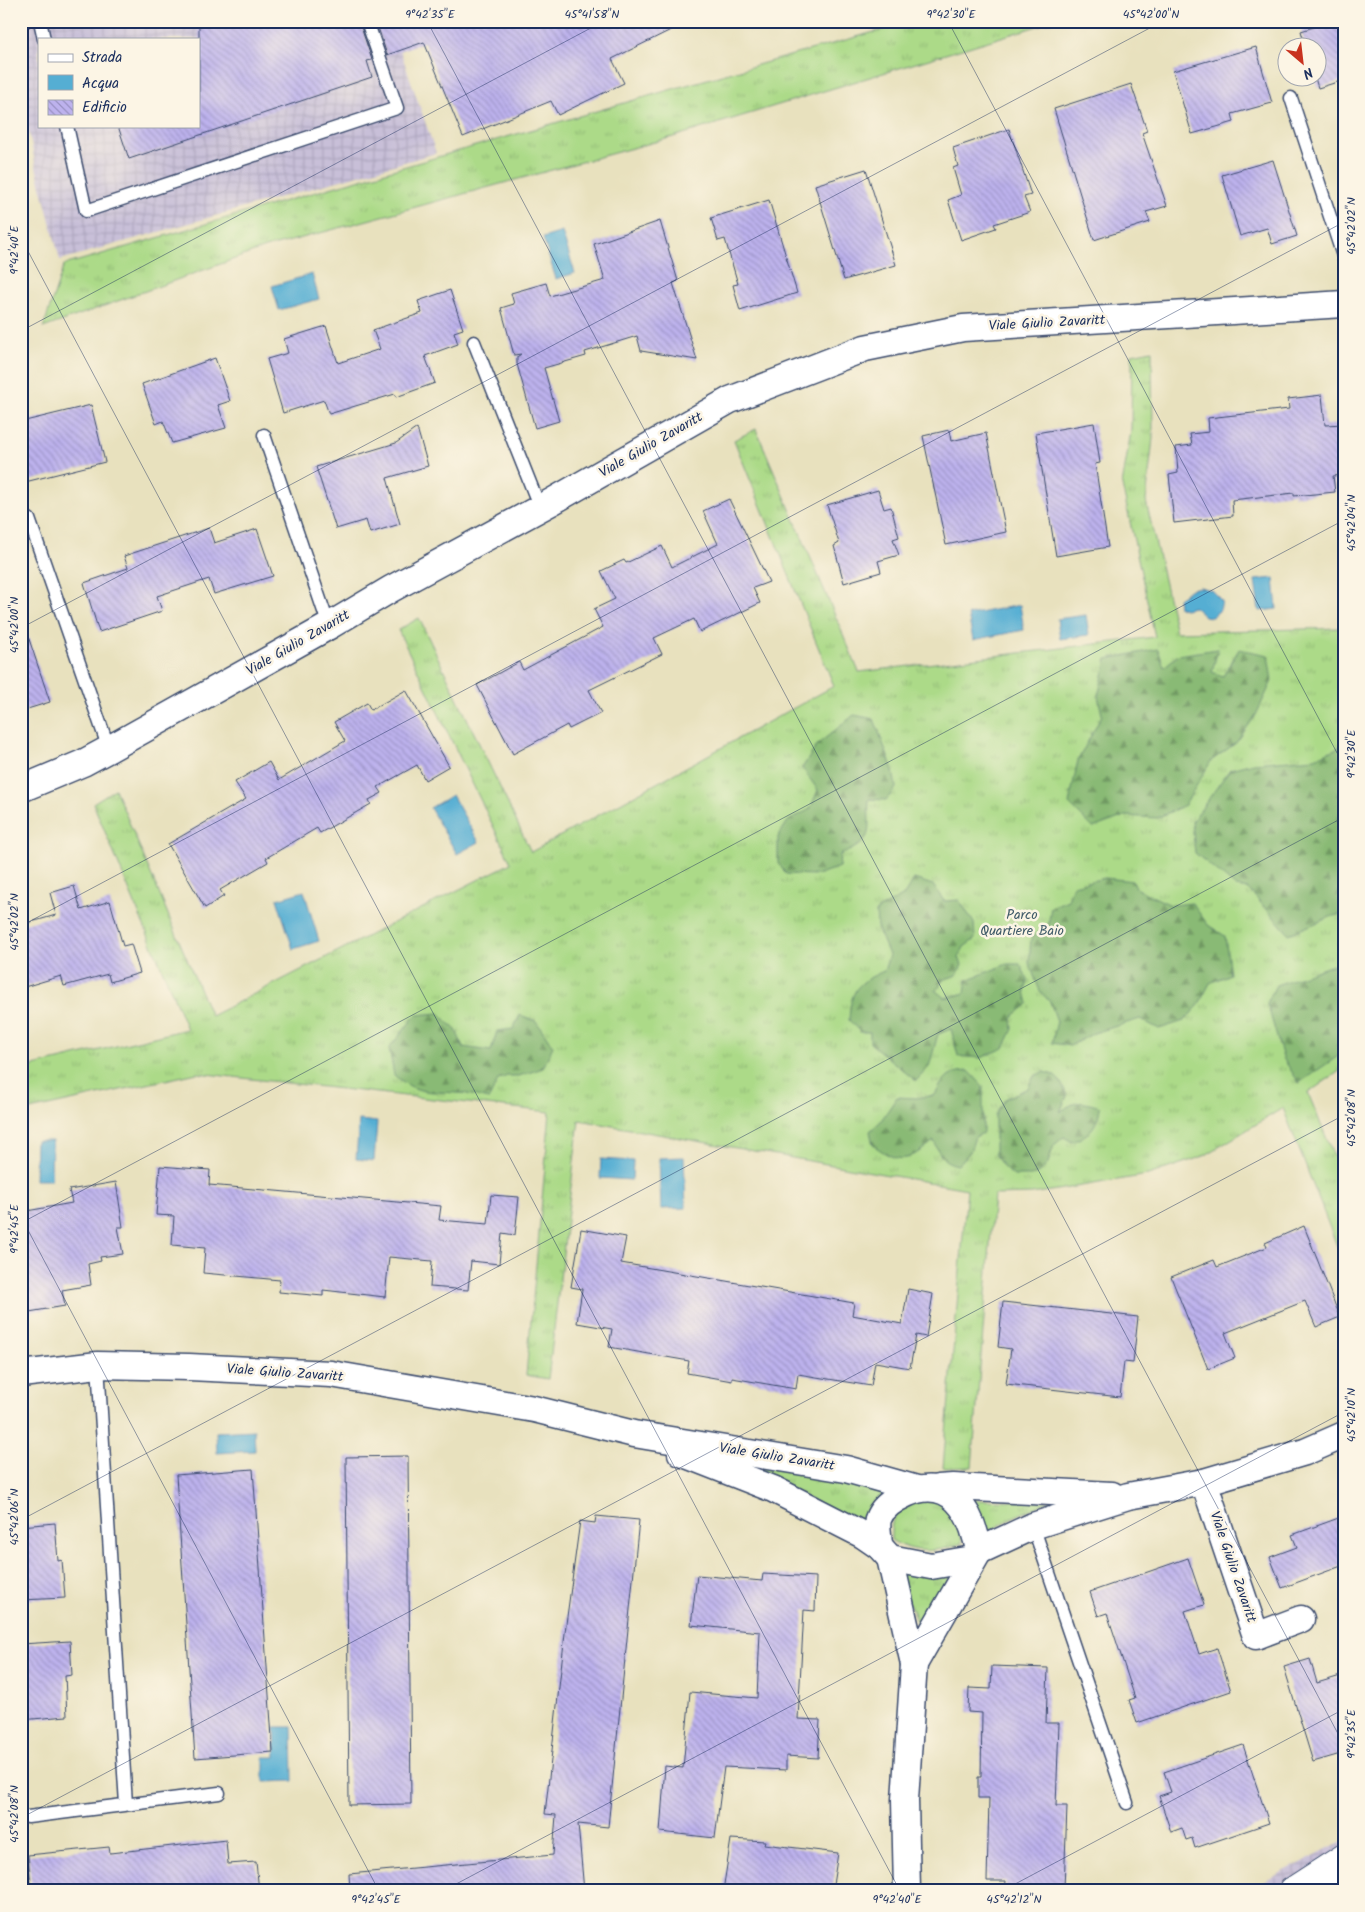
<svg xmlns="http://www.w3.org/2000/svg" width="1365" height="1912" font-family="Kalam,sans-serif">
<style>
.industrial{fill:url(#industrial-grid);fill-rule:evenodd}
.grass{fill:url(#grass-tufts);stroke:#648473}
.forest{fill:url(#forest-firs);stroke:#527469}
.water{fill:#55aed3;stroke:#386e98}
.building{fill:url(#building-back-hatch)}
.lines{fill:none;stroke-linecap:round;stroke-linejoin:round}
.service-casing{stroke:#3a4a6c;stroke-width:15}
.minor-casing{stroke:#3a4a6c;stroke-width:29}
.tertiary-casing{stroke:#3a4a6c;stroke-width:30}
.service{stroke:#fff;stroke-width:12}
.minor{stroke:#fff;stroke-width:26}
.tertiary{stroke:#fff;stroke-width:28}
.ticks{fill:none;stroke:#1b2f5e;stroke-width:1;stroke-opacity:0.45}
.labels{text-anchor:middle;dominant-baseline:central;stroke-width:5;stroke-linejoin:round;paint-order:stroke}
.street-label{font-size:14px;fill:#1b2f5e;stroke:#fcf5e5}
.park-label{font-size:14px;fill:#3f5a68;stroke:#fcf5e5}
.neatline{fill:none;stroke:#1b2f5e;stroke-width:2}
.ticks-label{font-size:12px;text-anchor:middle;fill:#1b2f5e}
</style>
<defs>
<pattern id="industrial-grid" width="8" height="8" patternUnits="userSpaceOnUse" patternTransform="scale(1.25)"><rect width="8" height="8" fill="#c8bfd8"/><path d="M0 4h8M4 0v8" fill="none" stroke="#aba4bc"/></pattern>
<pattern id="grass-tufts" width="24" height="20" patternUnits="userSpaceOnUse" patternTransform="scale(1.25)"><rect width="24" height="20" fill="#acda88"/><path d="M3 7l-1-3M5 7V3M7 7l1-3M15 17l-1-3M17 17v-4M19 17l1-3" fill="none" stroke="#93bb78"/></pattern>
<pattern id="forest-firs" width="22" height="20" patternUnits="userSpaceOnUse" patternTransform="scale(1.25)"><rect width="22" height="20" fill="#89ba74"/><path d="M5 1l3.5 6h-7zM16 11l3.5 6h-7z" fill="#6f9862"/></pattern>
<pattern id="building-back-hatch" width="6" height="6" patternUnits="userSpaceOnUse" patternTransform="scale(1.25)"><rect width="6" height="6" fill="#bdb2ed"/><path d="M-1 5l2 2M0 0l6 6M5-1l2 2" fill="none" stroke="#9991c3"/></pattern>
</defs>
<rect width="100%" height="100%" fill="#fcf5e5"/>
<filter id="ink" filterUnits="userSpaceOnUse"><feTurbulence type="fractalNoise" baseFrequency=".02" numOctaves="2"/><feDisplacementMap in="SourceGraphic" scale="10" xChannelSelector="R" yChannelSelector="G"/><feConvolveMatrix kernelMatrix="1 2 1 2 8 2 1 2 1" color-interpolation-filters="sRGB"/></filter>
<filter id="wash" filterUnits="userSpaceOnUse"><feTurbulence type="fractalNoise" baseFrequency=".0096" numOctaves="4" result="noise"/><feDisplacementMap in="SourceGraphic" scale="20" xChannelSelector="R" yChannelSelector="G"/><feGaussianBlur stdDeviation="1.12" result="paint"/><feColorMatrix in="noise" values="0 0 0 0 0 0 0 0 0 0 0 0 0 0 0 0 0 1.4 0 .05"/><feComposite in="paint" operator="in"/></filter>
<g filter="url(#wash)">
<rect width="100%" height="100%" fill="#e8e1be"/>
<g class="industrial">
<path d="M 21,21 L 390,21 L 436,153 L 60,260 L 36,167 L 21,94 ZM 39,39 L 199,39 L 199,126 L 39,126 Z"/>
<path d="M 1344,1840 L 1344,1891 L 1246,1891 L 1300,1863 Z"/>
</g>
<g class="grass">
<path d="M 913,21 L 1054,21 L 673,137 L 265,248 L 43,328 L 64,265 L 683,86 Z"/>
<path d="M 1152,350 L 1153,438 L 1146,501 L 1176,632 L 1344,628 L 1344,1068 L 1308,1093 L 1344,1181 L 1344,1264 L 1283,1108 L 1204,1156 L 1148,1175 L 1032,1194 L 994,1195 L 972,1467 L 943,1468 L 967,1189 L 579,1120 L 548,1379 L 526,1375 L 550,1112 L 197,1073 L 21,1112 L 21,1069 L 187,1029 L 93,803 L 115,789 L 211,1016 L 511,863 L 398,630 L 419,618 L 531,852 L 834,686 L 734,440 L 756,429 L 859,672 L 1155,637 L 1122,485 L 1131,431 L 1132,354 Z"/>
<path d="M 767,1464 L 886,1489 L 869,1529 L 746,1468 Z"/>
<path d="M 932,1496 L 957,1514 L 962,1543 C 937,1553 914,1554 891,1540 C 890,1505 904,1508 932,1496 Z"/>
<path d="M 971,1500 L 1050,1501 L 1011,1518 L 985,1535 Z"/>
<path d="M 897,1571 L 952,1573 L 920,1631 Z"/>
</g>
<g class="forest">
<path d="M 1158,649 L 1164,667 L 1178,655 L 1218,649 L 1212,672 L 1223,676 L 1239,649 L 1268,655 L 1272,681 L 1256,715 L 1236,743 L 1211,761 L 1185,805 L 1157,818 L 1125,816 L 1093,828 L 1069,804 L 1078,760 L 1102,715 L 1098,696 L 1107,659 Z"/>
<path d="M 854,715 L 874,719 L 893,770 L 896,788 L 886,800 L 869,799 C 867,834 877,839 840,855 L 839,867 L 817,875 L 786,874 L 778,863 L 778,837 L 788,821 L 810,809 L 818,790 L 802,768 L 818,744 Z"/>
<path d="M 1344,745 L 1344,914 L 1333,916 L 1289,934 L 1248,889 L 1236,887 L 1195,853 L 1192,822 L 1230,769 L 1253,763 L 1315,758 Z"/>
<path d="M 1105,878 L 1133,881 L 1137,889 L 1171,905 L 1192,903 L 1208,925 L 1225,936 L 1230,974 L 1210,983 L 1198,1006 L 1184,1021 L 1159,1029 L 1140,1019 L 1094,1033 L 1070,1046 L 1052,1043 L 1057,1021 L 1050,1002 L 1040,991 L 1029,963 L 1031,938 L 1048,926 L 1051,907 L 1068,900 L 1073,885 Z"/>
<path d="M 914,879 L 933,885 L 944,901 L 959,900 L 974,923 L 975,939 L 964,947 L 959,957 L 962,965 L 957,975 L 943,980 L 936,991 L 945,998 L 965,993 L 967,980 L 1007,964 L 1020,964 L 1028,980 L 1025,991 L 1028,1004 L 1012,1017 L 1013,1029 L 1004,1048 L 981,1058 L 958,1056 L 951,1029 L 938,1034 L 929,1067 L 916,1081 L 870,1043 L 870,1032 L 860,1032 L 849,1020 C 851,990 856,983 884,971 L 889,955 L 877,927 L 876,911 L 904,895 Z"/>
<path d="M 1344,961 L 1344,1052 L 1299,1083 L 1283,1058 L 1267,1003 L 1276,985 Z"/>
<path d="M 439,1013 L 456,1030 L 463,1047 L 491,1051 L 497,1031 L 513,1029 L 520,1015 L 536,1021 L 553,1046 L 543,1068 L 519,1076 L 507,1076 L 498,1080 L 489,1099 C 479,1097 468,1093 458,1093 C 428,1091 418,1095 394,1075 L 389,1048 L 416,1015 Z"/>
<path d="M 969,1071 L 983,1086 L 983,1133 L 975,1137 L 970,1152 L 958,1165 C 942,1162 940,1155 934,1141 C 907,1161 902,1166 873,1145 L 870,1131 L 880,1122 L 897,1097 L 916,1098 L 935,1095 C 945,1077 947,1072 969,1071 Z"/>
<path d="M 1043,1072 C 1058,1074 1062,1083 1067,1096 L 1060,1112 C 1076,1100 1081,1101 1100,1107 C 1098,1125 1090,1135 1072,1142 L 1064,1137 L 1054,1145 L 1048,1163 L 1039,1173 L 1031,1176 L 1014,1176 L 1004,1168 L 995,1155 L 995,1115 L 1005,1099 L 1028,1088 L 1034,1076 Z"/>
</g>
<g class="water">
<path d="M 562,232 L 575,273 L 556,279 L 543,238 Z"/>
<path d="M 312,274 L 319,299 L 279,310 L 272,286 Z"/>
<path d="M 1274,578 L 1277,609 L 1259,611 L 1255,580 Z"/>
<path d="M 1200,587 L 1211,590 L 1222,601 L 1220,610 L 1212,617 L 1204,616 L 1194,607 L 1184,609 L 1179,607 L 1178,598 L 1191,589 Z"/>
<path d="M 1020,605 L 1024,630 L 973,640 L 968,615 Z"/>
<path d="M 1086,615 L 1089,635 L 1060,639 L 1057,619 Z"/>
<path d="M 452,795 L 479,842 L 457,854 L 430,808 Z"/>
<path d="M 304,891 L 319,941 L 293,949 L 277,899 Z"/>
<path d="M 359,1120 L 377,1122 L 374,1161 L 356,1159 Z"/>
<path d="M 36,1141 L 52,1141 L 51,1180 L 35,1180 Z"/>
<path d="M 684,1157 L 686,1208 L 661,1209 L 659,1158 Z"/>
<path d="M 601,1159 L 633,1161 L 632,1180 L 600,1178 Z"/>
<path d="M 254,1430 L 255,1451 L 217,1453 L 216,1432 Z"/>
<path d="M 275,1727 L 292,1727 L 293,1781 L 264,1782 L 264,1757 L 276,1757 Z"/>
</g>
<g id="blocks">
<g class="building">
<path d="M 199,21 L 359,21 L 372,60 L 367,61 L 372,77 L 129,159 L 118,126 L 199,126 Z"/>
<path d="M 376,21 L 689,21 L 612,59 L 624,83 L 558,115 L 551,101 L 463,137 L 424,42 L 387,55 Z"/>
<path d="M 1333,21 L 1344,21 L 1344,80 L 1318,88 L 1315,78 L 1318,78 L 1318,48 L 1306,48 L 1301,31 Z"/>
<path d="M 1256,47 L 1272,103 L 1232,114 L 1234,122 L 1192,134 L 1173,71 Z"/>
<path d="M 1131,84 L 1147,131 L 1142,133 L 1167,206 L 1146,212 L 1150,222 L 1094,240 L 1054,109 Z"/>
<path d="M 1009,129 L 1031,195 L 1024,197 L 1030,212 L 994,224 L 996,228 L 961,240 L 948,200 L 961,195 L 953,168 L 958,166 L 953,148 Z"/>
<path d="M 1273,160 L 1297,236 L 1272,244 L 1267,228 L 1240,236 L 1222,175 Z"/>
<path d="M 866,169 L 896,265 L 844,280 L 815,185 Z"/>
<path d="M 769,200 L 797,293 L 740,311 L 733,285 L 738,284 L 725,239 L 718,241 L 711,218 Z"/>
<path d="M 660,221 L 678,281 L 673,283 L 697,360 L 641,351 L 637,336 L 585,352 L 586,356 L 544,368 L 559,421 L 535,428 L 517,364 L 517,357 L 521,354 L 514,355 L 501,308 L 514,304 L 511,293 L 546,283 L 550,296 L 605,280 L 594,244 Z"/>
<path d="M 450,290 L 463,329 L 454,332 L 458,344 L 425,356 L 435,383 L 396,397 L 395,394 L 329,414 L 324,400 L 283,413 L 267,359 L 288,353 L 284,339 L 326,326 L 338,363 L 380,349 L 373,330 L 422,313 L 418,301 Z"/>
<path d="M 215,358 L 230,401 L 218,405 L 226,428 L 172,443 L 163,421 L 156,424 L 142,384 Z"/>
<path d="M 1322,395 L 1325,425 L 1344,424 L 1344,475 L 1333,476 L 1335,492 L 1294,496 L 1294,493 L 1232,500 L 1233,516 L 1174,523 L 1169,475 L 1178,473 L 1176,447 L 1192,445 L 1190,434 L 1209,432 L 1208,418 L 1289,409 L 1288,399 Z"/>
<path d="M 91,405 L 105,462 L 21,483 L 21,422 Z"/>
<path d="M 1094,423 L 1100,463 L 1095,464 L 1108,547 L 1056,556 L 1036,433 Z"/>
<path d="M 417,428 L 428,466 L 387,478 L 400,524 L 370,533 L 366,520 L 336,529 L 316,467 L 396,443 Z"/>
<path d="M 949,430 L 951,441 L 986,433 L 1006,532 L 946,545 L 923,436 Z"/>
<path d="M 878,490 L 884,509 L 891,507 L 899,537 L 893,539 L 899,555 L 878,561 L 881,572 L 844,583 L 834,546 L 839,543 L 827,505 Z"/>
<path d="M 729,499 L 769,582 L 753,588 L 760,603 L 700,632 L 694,619 L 654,638 L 662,654 L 589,690 L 601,713 L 569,729 L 567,725 L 513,754 L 477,685 L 519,662 L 523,670 L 603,627 L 594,609 L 615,599 L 601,571 L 624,560 L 626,563 L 662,546 L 672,567 L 718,544 L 703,511 Z"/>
<path d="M 209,528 L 214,543 L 257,529 L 273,576 L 214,594 L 209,579 L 157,596 L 162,611 L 99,632 L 84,583 L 128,568 L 124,556 Z"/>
<path d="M 21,630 L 26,630 L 50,702 L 21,711 Z"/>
<path d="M 406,690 L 449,766 L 425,780 L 417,765 L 378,787 L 382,793 L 369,800 L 371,804 L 320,833 L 317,828 L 278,851 L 266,858 L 268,862 L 220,890 L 224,896 L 205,908 L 168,844 L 246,799 L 235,782 L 269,762 L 279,780 L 345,741 L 334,722 L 367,703 L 371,710 Z"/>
<path d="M 74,886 L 81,910 L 110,901 L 123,946 L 131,944 L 140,973 L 110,982 L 108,974 L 64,986 L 61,976 L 21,988 L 21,925 L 56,915 L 50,893 Z"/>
<path d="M 160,1166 L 210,1170 L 209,1185 L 441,1206 L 439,1220 L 488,1224 L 491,1195 L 519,1197 L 515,1235 L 502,1233 L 499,1264 L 471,1261 L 468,1290 L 430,1287 L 432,1261 L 389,1257 L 385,1297 L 323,1290 L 323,1296 L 279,1292 L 280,1280 L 203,1273 L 205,1248 L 172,1245 L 174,1216 L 156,1215 Z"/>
<path d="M 116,1182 L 123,1227 L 118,1227 L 123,1254 L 100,1257 L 101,1261 L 88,1264 L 91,1285 L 62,1290 L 65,1306 L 29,1312 L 24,1280 L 21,1280 L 21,1212 L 72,1203 L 69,1190 Z"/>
<path d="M 1304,1226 L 1340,1317 L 1316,1327 L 1305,1301 L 1225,1333 L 1235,1358 L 1208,1369 L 1171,1277 L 1214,1260 L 1217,1267 L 1267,1247 L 1265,1243 Z"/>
<path d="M 581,1229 L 626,1237 L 621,1263 L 854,1303 L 852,1315 L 902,1324 L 908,1289 L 933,1294 L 926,1337 L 916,1335 L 910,1368 L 875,1362 L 871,1386 L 798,1374 L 796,1389 L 732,1378 L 732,1381 L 687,1373 L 689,1361 L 609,1347 L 612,1329 L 577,1323 L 582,1289 L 571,1287 Z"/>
<path d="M 1003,1302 L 1138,1317 L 1133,1363 L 1124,1362 L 1120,1397 L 1006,1384 L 1011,1349 L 998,1347 Z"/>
<path d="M 408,1456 L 411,1804 L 349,1805 L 346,1457 Z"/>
<path d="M 253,1469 L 273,1752 L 195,1758 L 176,1475 Z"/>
<path d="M 596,1516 L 639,1520 L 608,1827 L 578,1824 L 584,1891 L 350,1891 L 349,1874 L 553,1855 L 556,1815 L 545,1814 L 566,1624 L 580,1521 L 595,1523 Z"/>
<path d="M 1344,1516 L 1344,1565 L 1282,1588 L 1270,1557 L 1297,1547 L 1292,1535 Z"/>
<path d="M 55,1523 L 58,1561 L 62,1560 L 65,1598 L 21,1600 L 21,1526 Z"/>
<path d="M 1188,1558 L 1204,1605 L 1185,1611 L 1199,1654 L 1217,1648 L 1231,1691 L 1137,1723 L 1129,1700 L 1135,1698 L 1107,1613 L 1098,1616 L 1090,1592 Z"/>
<path d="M 763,1574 L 816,1577 L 815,1611 L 804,1610 L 798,1719 L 820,1720 L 818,1758 L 786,1756 L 786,1770 L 724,1767 L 715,1838 L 660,1832 L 665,1766 L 683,1768 L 690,1692 L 757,1698 L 760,1632 L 691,1625 L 697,1575 L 762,1581 Z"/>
<path d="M 70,1641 L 72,1675 L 65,1676 L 67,1716 L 21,1720 L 21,1644 Z"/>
<path d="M 1310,1659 L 1317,1683 L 1344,1675 L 1344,1753 L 1313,1762 L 1284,1667 Z"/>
<path d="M 992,1666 L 1048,1668 L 1046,1723 L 1059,1723 L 1056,1806 L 1067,1806 L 1064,1889 L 1005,1891 L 1006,1881 L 987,1881 L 989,1798 L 978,1798 L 978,1777 L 981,1777 L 982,1713 L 968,1712 L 969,1688 L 991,1689 Z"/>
<path d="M 1243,1745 L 1269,1823 L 1195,1848 L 1192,1838 L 1186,1840 L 1182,1828 L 1171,1832 L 1159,1796 L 1171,1792 L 1164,1772 Z"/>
<path d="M 731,1839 L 765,1841 L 764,1844 L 838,1853 L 832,1891 L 723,1891 Z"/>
<path d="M 226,1840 L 228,1864 L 256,1862 L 259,1891 L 32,1891 L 28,1855 L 109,1847 L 110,1853 Z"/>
</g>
</g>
</g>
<g filter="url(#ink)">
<use href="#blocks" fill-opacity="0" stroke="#3a4a6c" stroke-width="1"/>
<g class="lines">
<g class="service-casing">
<g id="service">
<path d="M 40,21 L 44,39"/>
<path d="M 1291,98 L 1344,259"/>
<path d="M 67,126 L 86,211 L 397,108 L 367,21"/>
<path d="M 474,342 L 540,508"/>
<path d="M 264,435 L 329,626"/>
<path d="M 29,519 L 109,749"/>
<path d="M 98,1365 L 126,1804"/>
<path d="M 1033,1526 L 1127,1803"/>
<path d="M 28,1817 L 219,1793"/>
</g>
</g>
<g class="minor-casing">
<g id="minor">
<path d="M 21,789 L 83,763 L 109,749 L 329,626 L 391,589 L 553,501 L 730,400 L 865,348 L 963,328 L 1344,304"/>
<path d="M 21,1374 L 98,1365 L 189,1367 L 331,1374 L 534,1409 L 634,1434 L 846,1469 L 917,1489"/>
<path d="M 681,1453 L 773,1489 L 863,1535 L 879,1546 L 890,1558 L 931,1566 L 973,1559"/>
<path d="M 1204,1482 L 1256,1636 L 1301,1619"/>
<path d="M 938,1488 L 953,1487 L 1112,1495"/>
<path d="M 879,1546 C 879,1539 876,1526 878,1519 C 882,1507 895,1499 906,1494 C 951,1474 972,1512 979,1551 L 914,1664"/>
<path d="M 979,1551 L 1033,1526 L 1128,1496 L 1204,1482 L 1305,1452 L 1344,1435"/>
<path d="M 890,1558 L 914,1664 L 905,1800 L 907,1891"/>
</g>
</g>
<g class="tertiary-casing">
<g id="tertiary">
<path d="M 1293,1891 L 1344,1858"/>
<path d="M 1331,1891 L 1344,1882"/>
</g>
</g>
<use href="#service" class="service"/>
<use href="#minor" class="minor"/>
<use href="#tertiary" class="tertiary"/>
</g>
</g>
<path class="ticks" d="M 427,21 L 1344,1745M 948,21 L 1344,766M 21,34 L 44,21M 21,238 L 900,1891M 21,331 L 604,21M 21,628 L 1163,21M 21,926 L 1344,222M 21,1217 L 379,1891M 21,1223 L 1344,520M 21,1520 L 1344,817M 21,1818 L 1344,1115M 443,1891 L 1344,1412M 1002,1891 L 1344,1709"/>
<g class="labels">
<g class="street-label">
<text transform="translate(1047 323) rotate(-3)">Viale Giulio Zavaritt</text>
<text transform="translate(651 445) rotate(-30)">Viale Giulio Zavaritt</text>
<text transform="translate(298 643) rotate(-30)">Viale Giulio Zavaritt</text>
<text transform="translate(285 1373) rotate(4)">Viale Giulio Zavaritt</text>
<text transform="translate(777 1457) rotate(9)">Viale Giulio Zavaritt</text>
<text transform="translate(1233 1567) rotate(71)">Viale Giulio Zavaritt</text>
</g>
<g class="park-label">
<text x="1022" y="915">Parco<tspan x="1022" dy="16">Quartiere Baio</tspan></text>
</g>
</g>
<rect width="1365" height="1912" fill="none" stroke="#fcf5e5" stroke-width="55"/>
<rect x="38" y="38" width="162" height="90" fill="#fcf5e5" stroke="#a2a6af"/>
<rect x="48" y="54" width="25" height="8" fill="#ffffff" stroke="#a2a6af"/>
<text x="82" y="62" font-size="15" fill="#1b2f5e">Strada</text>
<rect x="48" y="75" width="25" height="15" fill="#55aed3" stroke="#a2a6af"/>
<text x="82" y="88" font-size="15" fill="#1b2f5e">Acqua</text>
<rect x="48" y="100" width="25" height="15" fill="url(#building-back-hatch)" stroke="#a2a6af"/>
<text x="82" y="112" font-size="15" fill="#1b2f5e">Edificio</text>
<g transform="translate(1302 62) rotate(152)"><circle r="24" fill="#fcf5e5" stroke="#a2a6af"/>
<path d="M0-4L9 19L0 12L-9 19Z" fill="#c8321e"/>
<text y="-8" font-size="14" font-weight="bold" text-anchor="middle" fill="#1b2f5e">N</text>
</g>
<rect x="28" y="28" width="1310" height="1856" class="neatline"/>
<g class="ticks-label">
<text x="430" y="18">9°42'35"E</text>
<text x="592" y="18">45°41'58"N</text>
<text x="951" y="18">9°42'30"E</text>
<text x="1151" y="18">45°42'00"N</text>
<text transform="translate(1351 226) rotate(-90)" y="4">45°42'02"N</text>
<text transform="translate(14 250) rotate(-90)" y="4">9°42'40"E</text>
<text transform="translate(1351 523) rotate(-90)" y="4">45°42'04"N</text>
<text transform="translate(14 625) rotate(-90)" y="4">45°42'00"N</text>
<text transform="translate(1351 754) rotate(-90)" y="4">9°42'30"E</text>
<text transform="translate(14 922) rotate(-90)" y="4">45°42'02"N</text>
<text transform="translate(1351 1118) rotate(-90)" y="4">45°42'08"N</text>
<text transform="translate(14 1229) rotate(-90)" y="4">9°42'45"E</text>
<text transform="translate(1351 1415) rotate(-90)" y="4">45°42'10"N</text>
<text transform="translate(14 1517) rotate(-90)" y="4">45°42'06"N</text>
<text transform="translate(1351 1734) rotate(-90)" y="4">9°42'35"E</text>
<text transform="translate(14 1814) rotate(-90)" y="4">45°42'08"N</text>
<text x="376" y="1903">9°42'45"E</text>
<text x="897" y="1903">9°42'40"E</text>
<text x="1014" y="1903">45°42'12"N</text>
</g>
</svg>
